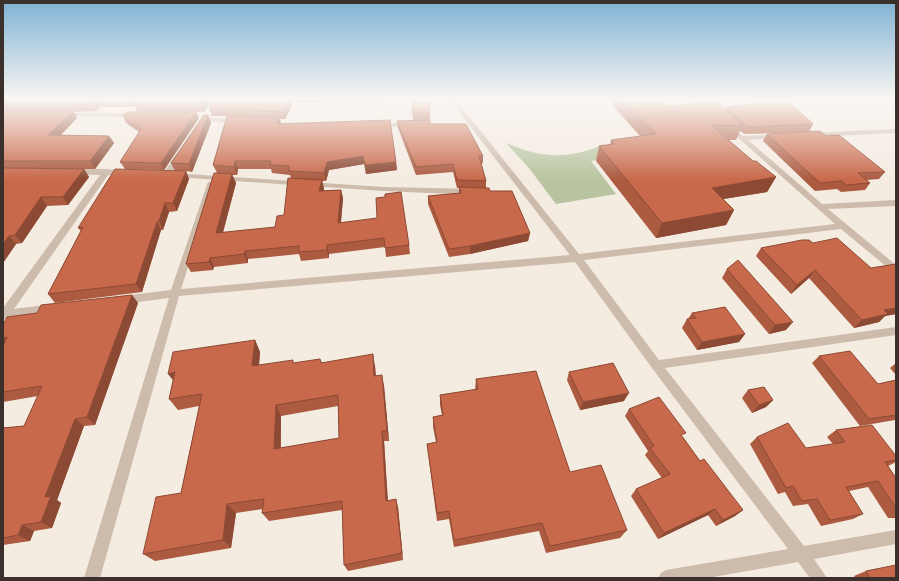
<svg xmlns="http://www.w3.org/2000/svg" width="899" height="581" font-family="'Exo 2',sans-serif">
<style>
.green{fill:#b8c4a0}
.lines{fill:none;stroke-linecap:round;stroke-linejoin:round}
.minor{fill:#cdbbac;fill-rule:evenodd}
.wall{fill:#ac5a40;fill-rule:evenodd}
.shaded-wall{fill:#8c4a34}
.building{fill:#c8694b;stroke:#8c4a34;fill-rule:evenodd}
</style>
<rect width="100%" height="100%" fill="#f4ebe1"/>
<path class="green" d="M 506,143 C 516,147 526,151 536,153 C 558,158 584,154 604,144 L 607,155 L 610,158 L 591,161 L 616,194 L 556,204 L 529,168 Z"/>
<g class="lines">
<g class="minor">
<path d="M 449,99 L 455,99 L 579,254 L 835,224 L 726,127 L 726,125 L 728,124 L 743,136 L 781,134 L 781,138 L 778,138 L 748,140 L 822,204 L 896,200 L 896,206 L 828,209 L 896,265 L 896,273 L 893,272 L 841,229 L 584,260 L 659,360 L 896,327 L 896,335 L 665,368 L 804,546 L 896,530 L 896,544 L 814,559 L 827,578 L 810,578 L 798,562 L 708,578 L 658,578 L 661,573 L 666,570 L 788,549 L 652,368 L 575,262 L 179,296 L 100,578 L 84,578 L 169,298 L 122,304 L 118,303 L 117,300 L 118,297 L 122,296 L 171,290 L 208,182 L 211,182 L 215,184 L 181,289 L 570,255 Z"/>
<path d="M 696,99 L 703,99 L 715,111 L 715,113 L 711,113 Z"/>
<path d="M 63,113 L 137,113 L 140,115 L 137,117 L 61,116 L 61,114 Z"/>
<path d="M 204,117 L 238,120 L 241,122 L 238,124 L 202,120 L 202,118 Z"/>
<path d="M 377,123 L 411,123 L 414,125 L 411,127 L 375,126 L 374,125 Z"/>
<path d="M 896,129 L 896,133 L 810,137 L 806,135 L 810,133 Z"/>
<path d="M 177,153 L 183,153 L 184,155 L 170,176 L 164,176 L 163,174 Z"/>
<path d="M 70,170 C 79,168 123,168 129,173 L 125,175 L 108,175 L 14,309 L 52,304 L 56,305 L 57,308 L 56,311 L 8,317 L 3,320 L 3,308 L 100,175 L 73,174 L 70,174 Z"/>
<path d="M 172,173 L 384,187 L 472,189 L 476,192 L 472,195 L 384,191 L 175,177 L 171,175 Z"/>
</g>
</g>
<g class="wall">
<path d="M 3,99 L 213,99 L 204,112 L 137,112 L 135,107 L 100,107 L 96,111 L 73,112 L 77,118 L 61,135 L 109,136 L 114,143 L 95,169 L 84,169 L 89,177 L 68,205 L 47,206 L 22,243 L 16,244 L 3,263 Z"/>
<path d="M 215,99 L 388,99 L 388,101 L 293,102 L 285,119 L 280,119 L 281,124 L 396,162 L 397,170 L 366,174 L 364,164 L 329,170 L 326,181 L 322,181 L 324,189 L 323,191 L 341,190 L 343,198 L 341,223 L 409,245 L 410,254 L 386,257 L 385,247 L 329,254 L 329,258 L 301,261 L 299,254 L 248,259 L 248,263 L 214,267 L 213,270 L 191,272 L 186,264 L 217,173 L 213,165 L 227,116 L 212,116 L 209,108 ZM 238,169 L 271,169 L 272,173 L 290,175 L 291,178 L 284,215 L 275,227 L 223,233 L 236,183 L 232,175 L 237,175 Z"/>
<path d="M 430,99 L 430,124 L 483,156 L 483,163 L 481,164 L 486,181 L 486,188 L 490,191 L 530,233 L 528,241 L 470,254 L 449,257 L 428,204 L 428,196 L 459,193 L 459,188 L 457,188 L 453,172 L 416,175 L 398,128 L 397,121 L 413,120 L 412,112 Z"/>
<path d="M 614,99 L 659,99 L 668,106 L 725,109 L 726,107 L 813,124 L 809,132 L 745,134 L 740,131 L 736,140 L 728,140 L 753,161 L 776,177 L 767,192 L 723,199 L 734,210 L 726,225 L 656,238 L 596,161 L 599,146 L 610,145 L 611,140 L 640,136 L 613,106 Z"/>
<path d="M 196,112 L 199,118 L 164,170 L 125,169 L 120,162 L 139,132 L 126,123 L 123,116 Z"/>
<path d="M 208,115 L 211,123 L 192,172 L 186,171 L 189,179 L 177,211 L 169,212 L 163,230 L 161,230 L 142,292 L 55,303 L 48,294 L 81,231 L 78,228 L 175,171 L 171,163 Z"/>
<path d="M 767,134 L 826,136 L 885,172 L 879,179 L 866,180 L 870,183 L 865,190 L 841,192 L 837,189 L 815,191 L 763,141 Z"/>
<path d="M 813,243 L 871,268 L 896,264 L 896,314 L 885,316 L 879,322 L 854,328 L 809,278 L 791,294 L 756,256 L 761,248 Z"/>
<path d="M 727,269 L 786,330 L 769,334 L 722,278 Z"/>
<path d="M 132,295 L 138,303 L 95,425 L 84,426 L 57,500 L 61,503 L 52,528 L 34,531 L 30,541 L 3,545 L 3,428 L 24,426 L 38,396 L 3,402 L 3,325 L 37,313 Z"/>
<path d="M 692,313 L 745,334 L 739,342 L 697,350 L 682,328 L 687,319 L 688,319 Z"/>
<path d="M 255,340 L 260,352 L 259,365 L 295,363 L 320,359 L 322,363 L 375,366 L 376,376 L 384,386 L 389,441 L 384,441 L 388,500 L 398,507 L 403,560 L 348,571 L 344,565 L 342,510 L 269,521 L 262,513 L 263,509 L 236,513 L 231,548 L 155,561 L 143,554 L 181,493 L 199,406 L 178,410 L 169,399 L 173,380 ZM 338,406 L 339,438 L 281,448 L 281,416 Z"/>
<path d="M 819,356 L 878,384 L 896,380 L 896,421 L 895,420 L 860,426 L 812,363 Z"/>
<path d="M 896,363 L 896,375 L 890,368 Z"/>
<path d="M 569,372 L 624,401 L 580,410 L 567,380 Z"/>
<path d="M 476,379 L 570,472 L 627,530 L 620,538 L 546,553 L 539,531 L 454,547 L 449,519 L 437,521 L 428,453 L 427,444 L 436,442 L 433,427 L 433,417 L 442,415 L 440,405 L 440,395 L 475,390 Z"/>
<path d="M 748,390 L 773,400 L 766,407 L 752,413 L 742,398 Z"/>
<path d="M 629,409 L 683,437 L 700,461 L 743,510 L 735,516 L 716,526 L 708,515 L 658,539 L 631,496 L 636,489 L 662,478 L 645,455 L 648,451 L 625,416 Z"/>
<path d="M 836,430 L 896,456 L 896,462 L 888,466 L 896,478 L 896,518 L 888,518 L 868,487 L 849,491 L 863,514 L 853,519 L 821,526 L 808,504 L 793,506 L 785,492 L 778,494 L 750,444 L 757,437 L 806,448 L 833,444 L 827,437 Z"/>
<path d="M 866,571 L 896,578 L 855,578 L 854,576 Z"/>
</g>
<g class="shaded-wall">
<path d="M 96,99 L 100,107 L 96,111 L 92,103 Z"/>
<path d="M 205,99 L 213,99 L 204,112 L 201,104 Z"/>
<path d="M 289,99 L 292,99 L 293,102 L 285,119 L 283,112 Z"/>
<path d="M 73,111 L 77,118 L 53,143 L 48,135 Z"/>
<path d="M 196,112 L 199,118 L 164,170 L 161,163 Z"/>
<path d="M 208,115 L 211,123 L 192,172 L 189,164 Z"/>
<path d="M 279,118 L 282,126 L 277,124 Z"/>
<path d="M 109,136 L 114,143 L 95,169 L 90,161 Z"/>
<path d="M 363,156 L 364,164 L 329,170 L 326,181 L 324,173 L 327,162 Z"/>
<path d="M 235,161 L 238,169 L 237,175 L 234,167 Z"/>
<path d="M 396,162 L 397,170 L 366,174 L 365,165 Z"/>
<path d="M 84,169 L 89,177 L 68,205 L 63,197 Z"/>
<path d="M 186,171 L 189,179 L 177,211 L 173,203 Z"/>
<path d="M 232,174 L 236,183 L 220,242 L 216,233 Z"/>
<path d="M 776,177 L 767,192 L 705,202 L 712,188 Z"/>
<path d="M 322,180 L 324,189 L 321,200 L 319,191 Z"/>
<path d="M 341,190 L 343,198 L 340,232 L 338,223 Z"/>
<path d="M 41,197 L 47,206 L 22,243 L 15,235 Z"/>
<path d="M 165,203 L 169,212 L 163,230 L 159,221 Z"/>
<path d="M 734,210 L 726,225 L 656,238 L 662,223 Z"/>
<path d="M 157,222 L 161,230 L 142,292 L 136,284 Z"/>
<path d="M 530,233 L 528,241 L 470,254 L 470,246 Z"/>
<path d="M 9,236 L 16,244 L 3,263 L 3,244 Z"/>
<path d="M 327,245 L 329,254 L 329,258 L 327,250 Z"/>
<path d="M 245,251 L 248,259 L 248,263 L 244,254 Z"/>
<path d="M 210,258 L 214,267 L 213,270 L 209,262 Z"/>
<path d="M 815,270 L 809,278 L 791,294 L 797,285 Z"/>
<path d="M 132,295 L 138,303 L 95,425 L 87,417 Z"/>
<path d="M 896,308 L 896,314 L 885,316 L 879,322 L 854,328 L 862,320 L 884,310 Z"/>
<path d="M 793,322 L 786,330 L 769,334 L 775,325 Z"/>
<path d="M 745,334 L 739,342 L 697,350 L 702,342 Z"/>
<path d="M 7,337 L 3,345 L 3,338 Z"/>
<path d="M 255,340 L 260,352 L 258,377 L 252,366 Z"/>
<path d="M 373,354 L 375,366 L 376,387 L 374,376 Z"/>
<path d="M 175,372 L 177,385 L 168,374 Z"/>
<path d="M 382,375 L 384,386 L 389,441 L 387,431 Z"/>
<path d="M 629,393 L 624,401 L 580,410 L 583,402 Z"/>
<path d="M 773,400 L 766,407 L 752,413 L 759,405 Z"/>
<path d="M 276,405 L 281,416 L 280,459 L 274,449 Z"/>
<path d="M 75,419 L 84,426 L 57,500 L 61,503 L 52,528 L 41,522 L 45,497 Z"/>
<path d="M 382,431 L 384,441 L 388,509 L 386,501 Z"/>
<path d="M 396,499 L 398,507 L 403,560 L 402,553 Z"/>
<path d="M 227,504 L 236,513 L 231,548 L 223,540 Z"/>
<path d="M 715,509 L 708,515 L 658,539 L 664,533 Z"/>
<path d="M 743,510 L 735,516 L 716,526 L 723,520 Z"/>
<path d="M 22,525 L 34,531 L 30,541 L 18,535 Z"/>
</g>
<g class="building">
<path d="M 3,99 L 205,99 L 201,104 L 133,104 L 138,99 L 96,99 L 92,103 L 80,104 L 3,104 Z"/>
<path d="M 215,99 L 289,99 L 283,112 L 209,108 Z"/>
<rect x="412" y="99" width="18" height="13"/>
<path d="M 622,99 L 659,99 L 668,106 L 717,102 L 743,126 L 711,125 L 753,161 L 756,161 L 776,177 L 712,188 L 734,210 L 662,223 L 599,146 L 614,144 L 611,140 L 656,134 Z"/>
<path d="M 755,104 L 791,104 L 813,124 L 748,127 L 726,107 Z"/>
<path d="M 3,111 L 73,111 L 48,135 L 109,136 L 90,161 L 3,161 Z"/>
<path d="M 127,112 L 196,112 L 161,163 L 120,162 L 141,129 L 123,116 Z"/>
<path d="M 204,115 L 208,115 L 189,164 L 171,163 Z"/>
<path d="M 227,116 L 279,118 L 277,124 L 390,120 L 396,162 L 365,165 L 363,156 L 327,162 L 324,173 L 289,171 L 289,166 L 270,165 L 271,161 L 235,161 L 234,167 L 213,165 Z"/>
<path d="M 430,120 L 430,124 L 466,124 L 483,156 L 479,156 L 486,181 L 457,180 L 453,164 L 416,167 L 397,121 Z"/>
<path d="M 820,131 L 826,136 L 839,135 L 885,172 L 858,173 L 870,183 L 846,185 L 842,181 L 820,183 L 767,134 Z"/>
<path d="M 3,168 L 84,169 L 63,197 L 41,197 L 15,235 L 9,236 L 3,244 Z"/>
<path d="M 115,169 L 186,171 L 173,203 L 165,203 L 159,221 L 157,222 L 136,284 L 48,294 L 83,227 L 78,228 Z"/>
<path d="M 214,173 L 232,174 L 216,233 L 275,227 L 277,216 L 284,215 L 288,178 L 322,180 L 319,191 L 341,190 L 338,223 L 377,218 L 376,198 L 385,197 L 385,194 L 401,192 L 409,245 L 385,248 L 384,238 L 327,245 L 327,250 L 299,252 L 299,246 L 245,251 L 244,254 L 210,258 L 209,262 L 186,264 Z"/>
<path d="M 459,187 L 489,188 L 490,191 L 512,191 L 530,233 L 470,246 L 449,249 L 428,196 L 461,193 Z"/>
<path d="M 837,238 L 871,268 L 896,264 L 896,308 L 884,310 L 888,314 L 862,320 L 815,270 L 797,285 L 761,248 L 802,240 L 809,240 L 813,243 Z"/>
<path d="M 738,260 L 793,322 L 775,325 L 727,269 Z"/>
<path d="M 132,295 L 87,417 L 75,419 L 45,497 L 51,496 L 41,522 L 22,525 L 18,535 L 3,538 L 3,428 L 24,426 L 42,386 L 3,392 L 3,346 L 7,337 L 3,338 L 3,325 L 7,317 L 37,313 L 41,305 Z"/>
<path d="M 725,307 L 745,334 L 702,342 L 687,319 L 696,318 L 692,313 Z"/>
<path d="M 255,340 L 252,366 L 293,360 L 293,363 L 320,359 L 321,363 L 373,354 L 374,376 L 382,375 L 387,431 L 382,431 L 386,501 L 396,499 L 402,553 L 344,565 L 342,501 L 262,513 L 264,499 L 227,504 L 223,540 L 143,554 L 156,497 L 181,493 L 202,394 L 169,399 L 175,372 L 168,374 L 173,352 ZM 338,395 L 339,438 L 274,449 L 276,405 Z"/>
<path d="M 850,351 L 878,384 L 896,380 L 896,415 L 869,419 L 819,356 Z"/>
<path d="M 613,363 L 629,393 L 583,402 L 569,372 Z"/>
<path d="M 536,371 L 570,472 L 601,465 L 627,530 L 550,546 L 542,523 L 454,540 L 449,511 L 437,513 L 427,444 L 437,442 L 433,417 L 443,415 L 440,395 L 478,389 L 476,379 Z"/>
<path d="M 764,387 L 773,400 L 759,405 L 748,390 Z"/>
<path d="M 659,397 L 686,433 L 681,435 L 700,461 L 704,459 L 743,510 L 723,520 L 715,509 L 664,533 L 636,489 L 670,474 L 650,448 L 654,446 L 629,409 Z"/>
<path d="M 788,423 L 806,448 L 845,442 L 836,430 L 872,425 L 896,456 L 896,460 L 885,462 L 896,478 L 896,508 L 878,481 L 846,487 L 863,514 L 830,520 L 817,499 L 802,501 L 793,486 L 786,488 L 757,437 Z"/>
<path d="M 896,565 L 896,578 L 870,578 L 866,571 Z"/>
</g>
<linearGradient id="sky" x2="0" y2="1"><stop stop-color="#7eb2d2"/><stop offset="0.55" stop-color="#faf6f2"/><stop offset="1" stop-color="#faf6f2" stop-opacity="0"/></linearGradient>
<rect width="899" height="180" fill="url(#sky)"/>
<rect width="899" height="581" fill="none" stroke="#3b302b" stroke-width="8"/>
</svg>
